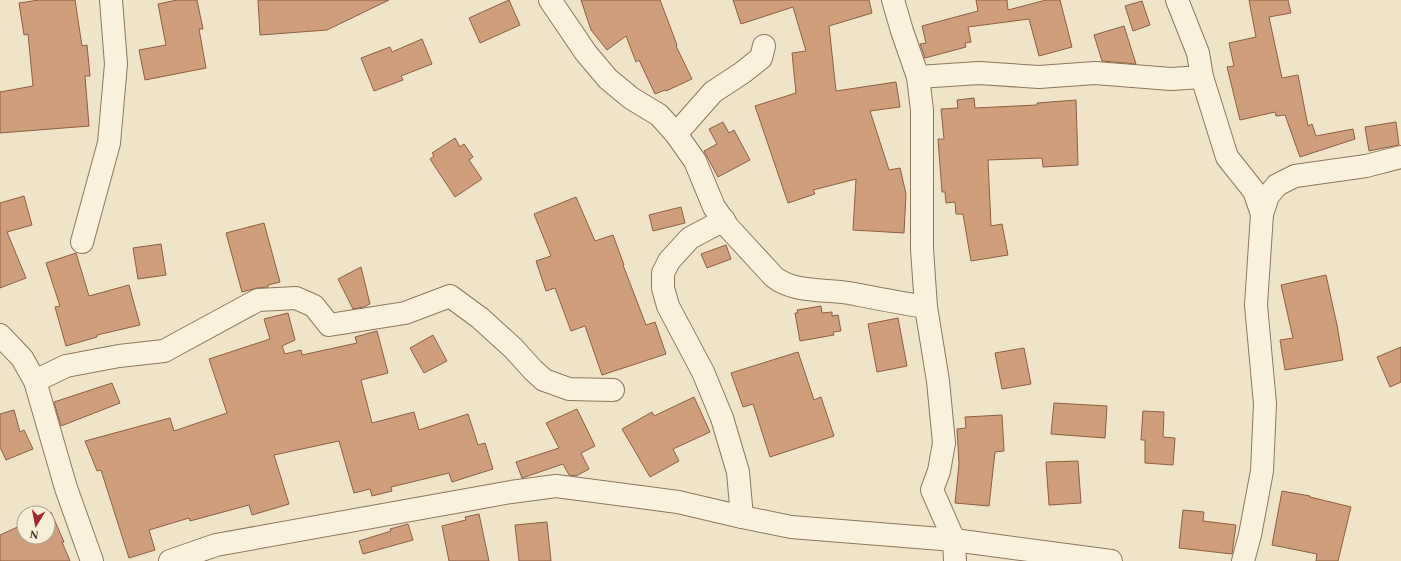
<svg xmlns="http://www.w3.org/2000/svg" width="1401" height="561" font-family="Spectral,serif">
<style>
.building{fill:#cf9f7d;stroke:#8d5f41}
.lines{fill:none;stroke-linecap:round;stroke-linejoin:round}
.street-casing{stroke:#8d765c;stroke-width:24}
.street{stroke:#faf1dc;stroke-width:22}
</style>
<rect width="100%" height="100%" fill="#f0e4c8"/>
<g class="building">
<path d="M 39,0 L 75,0 L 82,46 L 87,45 L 90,76 L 85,76 L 89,126 L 0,133 L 0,92 L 33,86 L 28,34 L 24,35 L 19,3 Z"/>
<path d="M 177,0 L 197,0 L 203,29 L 199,29 L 206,68 L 145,80 L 139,50 L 166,45 L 158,4 Z"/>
<path d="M 258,0 L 389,0 L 327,30 L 260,35 Z"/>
<path d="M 509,0 L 520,25 L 480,43 L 469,18 Z"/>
<path d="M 581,0 L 660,0 L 677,45 L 676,46 L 692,79 L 666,91 L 665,90 L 655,94 L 639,60 L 636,62 L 626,36 L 607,50 L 591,30 Z"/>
<path d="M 733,0 L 869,0 L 872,13 L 829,26 L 836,91 L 896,82 L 900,107 L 870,111 L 889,170 L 900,168 L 906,194 L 904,233 L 853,230 L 856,179 L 813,190 L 815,194 L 788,203 L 755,106 L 796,93 L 792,53 L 806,51 L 793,7 L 741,24 Z"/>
<path d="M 976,0 L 1007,0 L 1008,10 L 1046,0 L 1060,0 L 1072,47 L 1039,56 L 1029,19 L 968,27 L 971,42 L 965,43 L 966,47 L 925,58 L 920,44 L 926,43 L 922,26 L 978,11 Z"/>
<path d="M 1249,0 L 1288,0 L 1291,13 L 1269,17 L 1282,78 L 1298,75 L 1308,126 L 1312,124 L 1316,136 L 1353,129 L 1355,139 L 1300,157 L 1285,115 L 1276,116 L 1275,112 L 1240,120 L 1227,67 L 1234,66 L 1229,43 L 1256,37 Z"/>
<path d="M 1142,1 L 1150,25 L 1133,31 L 1125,6 Z"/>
<path d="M 1124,26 L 1136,64 L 1102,61 L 1094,35 Z"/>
<path d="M 422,39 L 432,64 L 401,76 L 403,80 L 374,91 L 361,58 L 390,47 L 392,52 Z"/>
<path d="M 974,98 L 975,108 L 1037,105 L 1037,103 L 1076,100 L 1078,165 L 1043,167 L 1042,158 L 988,160 L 991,226 L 1002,224 L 1008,255 L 971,261 L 963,214 L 956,214 L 955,202 L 946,203 L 945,192 L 942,192 L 938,139 L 944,139 L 941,109 L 958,108 L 957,100 Z"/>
<path d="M 723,122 L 729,133 L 734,130 L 750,160 L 718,177 L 704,151 L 717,144 L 709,129 Z"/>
<path d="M 1396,122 L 1399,145 L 1369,151 L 1365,127 Z"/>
<path d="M 455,138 L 460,147 L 464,144 L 473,157 L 469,160 L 482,179 L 455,197 L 430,159 L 434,156 L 432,153 Z"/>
<path d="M 24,196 L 32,225 L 7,232 L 26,278 L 0,288 L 0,203 Z"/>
<path d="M 576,197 L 595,241 L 613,235 L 624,265 L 623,265 L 646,325 L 655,322 L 666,354 L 602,375 L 585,326 L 571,331 L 555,288 L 546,291 L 536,261 L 551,256 L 534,214 Z"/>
<path d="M 681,207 L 685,223 L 653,231 L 649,215 Z"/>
<path d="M 264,223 L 280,282 L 268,285 L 268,287 L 257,288 L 242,292 L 226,233 Z"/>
<path d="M 161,244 L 166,275 L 138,279 L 133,248 Z"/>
<path d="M 726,245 L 731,259 L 707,268 L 701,254 Z"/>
<path d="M 76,253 L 89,296 L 129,285 L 140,325 L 97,335 L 97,337 L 66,346 L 55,307 L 60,306 L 46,263 Z"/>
<path d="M 361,267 L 370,304 L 364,307 L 353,309 L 338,279 Z"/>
<path d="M 1326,275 L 1337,325 L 1343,360 L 1285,370 L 1280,340 L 1293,338 L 1281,285 Z"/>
<path d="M 821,306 L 822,313 L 832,312 L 832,316 L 838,315 L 841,331 L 833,332 L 834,335 L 800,341 L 795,313 L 798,313 L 797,310 Z"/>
<path d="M 288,313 L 295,340 L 282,346 L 285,354 L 301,350 L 302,355 L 357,343 L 355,337 L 377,331 L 388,373 L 361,380 L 372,423 L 414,412 L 419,430 L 468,414 L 478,445 L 485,443 L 493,469 L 452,482 L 449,473 L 391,487 L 392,491 L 372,496 L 370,489 L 354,493 L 339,441 L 274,455 L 289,504 L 252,515 L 249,505 L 190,521 L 189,518 L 149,530 L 155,550 L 129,558 L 101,470 L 97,471 L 85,441 L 170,418 L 174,431 L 227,413 L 209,359 L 270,339 L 264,319 Z"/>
<path d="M 898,318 L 907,366 L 877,372 L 868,324 Z"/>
<path d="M 433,335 L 447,361 L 424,373 L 410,348 Z"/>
<path d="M 1401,347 L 1401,382 L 1390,387 L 1377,357 Z"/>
<path d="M 1024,348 L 1031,384 L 1002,389 L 995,353 Z"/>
<path d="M 798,352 L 814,400 L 821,397 L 834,436 L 770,457 L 753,404 L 743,407 L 731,373 Z"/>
<path d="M 112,383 L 120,403 L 61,426 L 54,402 Z"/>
<path d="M 694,397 L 710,432 L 673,449 L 679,461 L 650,477 L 622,429 L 652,412 L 654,416 Z"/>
<path d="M 1054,403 L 1107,406 L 1105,438 L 1051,434 Z"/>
<path d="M 577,409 L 595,446 L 581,453 L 589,469 L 576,476 L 569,475 L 563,464 L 522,478 L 516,462 L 559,448 L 546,423 Z"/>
<path d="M 14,410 L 20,432 L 24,430 L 33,449 L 6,460 L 0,447 L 0,414 Z"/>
<path d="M 1143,411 L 1164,412 L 1163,437 L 1175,438 L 1173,465 L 1145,463 L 1145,440 L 1141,440 Z"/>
<path d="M 1002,415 L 1004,451 L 995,452 L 989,506 L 955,503 L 959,464 L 957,429 L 966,428 L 965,417 Z"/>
<path d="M 1078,461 L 1081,503 L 1049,505 L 1046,462 Z"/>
<path d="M 1282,491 L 1310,496 L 1310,497 L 1351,507 L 1338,561 L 1316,561 L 1317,554 L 1272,545 Z"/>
<path d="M 1183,510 L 1204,512 L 1203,521 L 1236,525 L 1232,554 L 1179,548 Z"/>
<path d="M 51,512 L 64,542 L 62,542 L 70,561 L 0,561 L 0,535 L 24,524 L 24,537 L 48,537 L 48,514 Z"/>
<path d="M 479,514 L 489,561 L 449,561 L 442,526 L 466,520 L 465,517 Z"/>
<path d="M 547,522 L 551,561 L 519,561 L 515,525 Z"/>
<path d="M 408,524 L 413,540 L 363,554 L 359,541 L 391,531 L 390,529 Z"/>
</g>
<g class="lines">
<g class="street-casing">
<g id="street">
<path d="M 550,0 L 586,53 L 608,79 L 631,98 L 659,115 L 676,134 L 695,161 L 714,207 L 728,227 L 774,277 C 794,293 825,289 849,293 C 875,298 900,303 926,307"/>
<path d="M 893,0 L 902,31 L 918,77 L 922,110 L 922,249 L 926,307 L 938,381 L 944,443 L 939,471 L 932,490 L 954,540 L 955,561"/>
<path d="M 918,77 L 979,73 L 1039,77 L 1095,73 L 1171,79 L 1202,77 L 1198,53 L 1177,0"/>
<path d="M 1202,77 L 1227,157 L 1254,191 L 1262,214"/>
<path d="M 676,134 L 713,92 L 742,73 L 761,58 L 764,46"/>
<path d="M 724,220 L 690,238 L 669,261 L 663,273 L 663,288 L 668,306 L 703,372 L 722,418 L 738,472 L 742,517"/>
<path d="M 82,242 L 109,143 L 116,64 L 111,0"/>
<path d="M 0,335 L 22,358 L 35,381 L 66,488 L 92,561"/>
<path d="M 35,381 L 66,366 L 119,356 L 164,351 L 258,300 L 296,298 L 314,306 L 329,325 L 405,313 L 450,296 L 480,318 L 513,348 L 533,370 L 544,380 L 569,389 L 613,390"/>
<path d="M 170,561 L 216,545 L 511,492 L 556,486 L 678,502 L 742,517 L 791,527 L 954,540 L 1111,561"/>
<path d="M 1243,561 L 1250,535 L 1262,471 L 1265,404 L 1256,305 L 1262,214 L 1268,196 L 1277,185 L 1295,176 L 1366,166 L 1401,157"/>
</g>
</g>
<use href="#street" class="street"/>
</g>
<g transform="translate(36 525) rotate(190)"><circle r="19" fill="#f7eed8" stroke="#ada18e"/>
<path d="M0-3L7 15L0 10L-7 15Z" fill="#9e2a2b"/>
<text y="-6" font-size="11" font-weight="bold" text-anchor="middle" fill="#3d2e20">N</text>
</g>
</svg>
